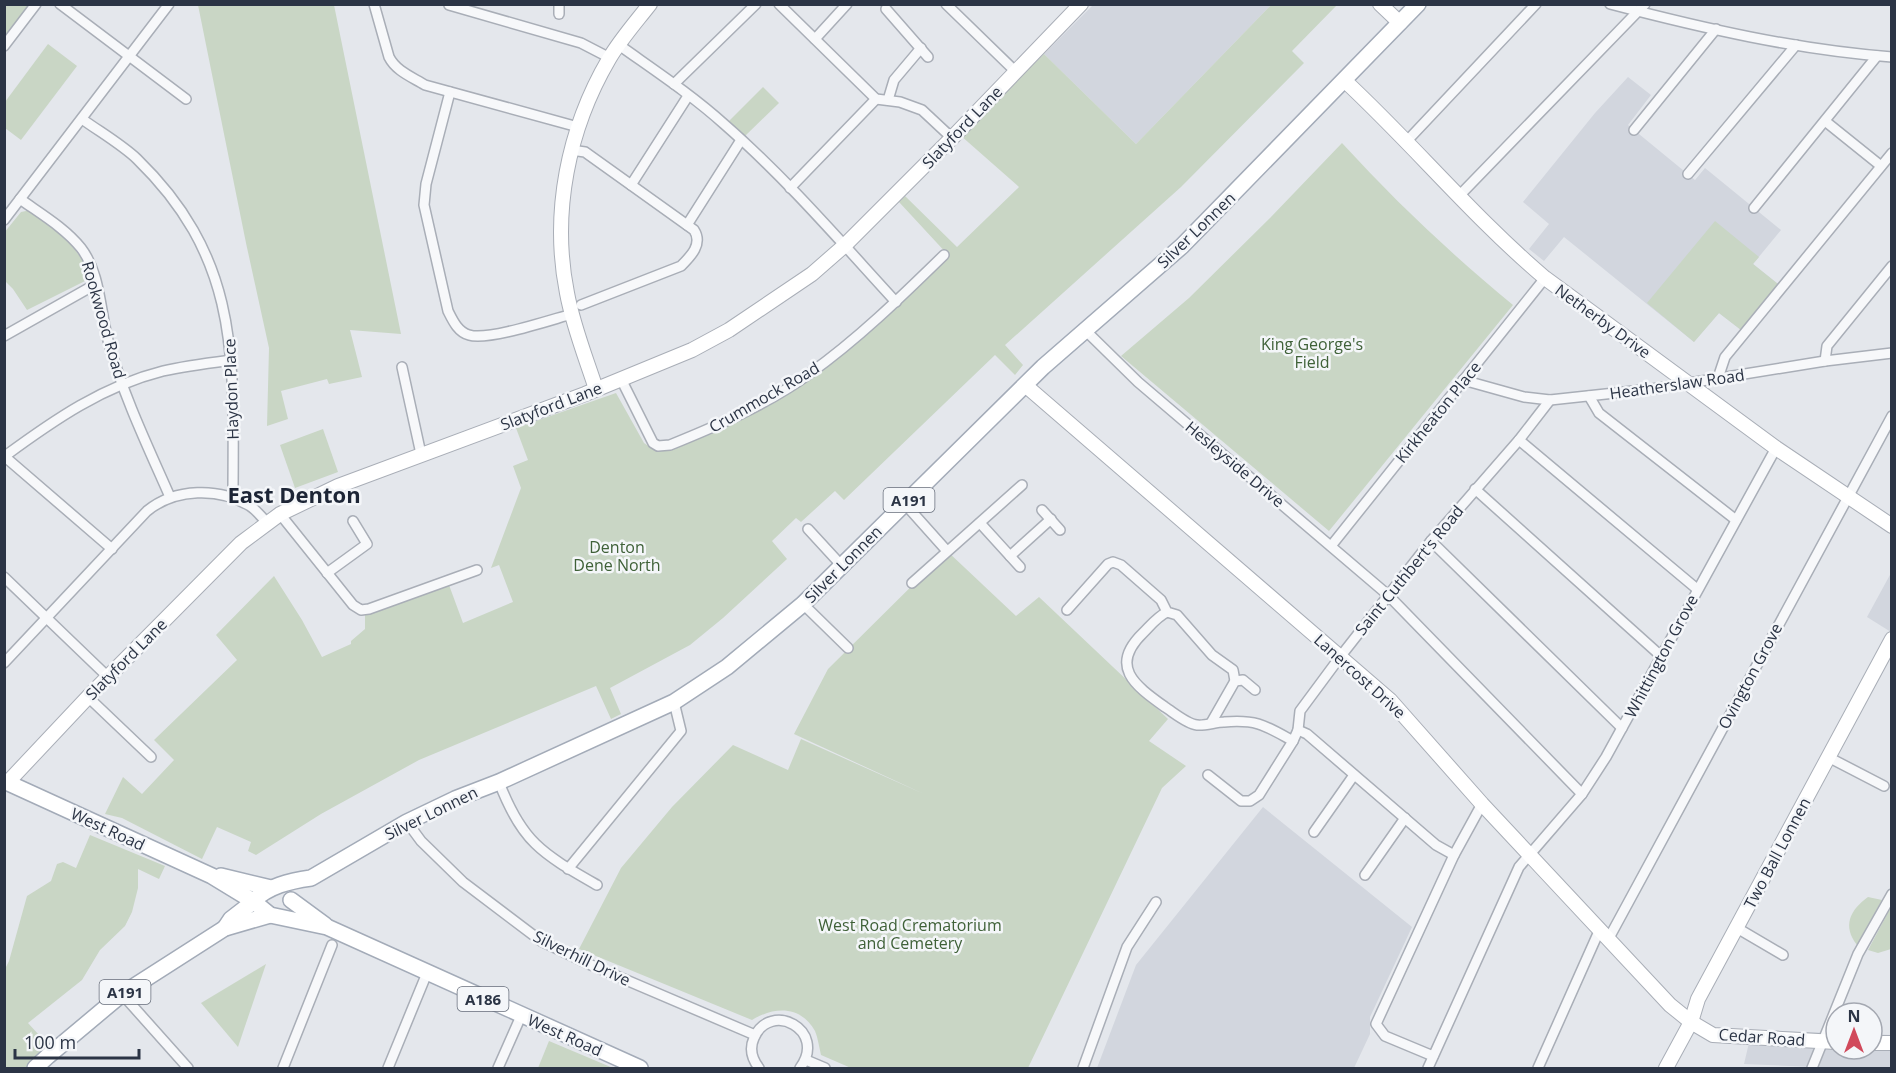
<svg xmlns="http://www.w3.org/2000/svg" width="1896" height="1073" font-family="'Open Sans',sans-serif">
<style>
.built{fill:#d2d6de}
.green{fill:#c9d6c5}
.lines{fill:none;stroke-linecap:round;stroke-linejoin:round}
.street-casing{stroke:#a9aeb7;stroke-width:12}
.secondary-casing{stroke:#a9aeb7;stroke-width:16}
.primary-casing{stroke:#a3abb8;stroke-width:18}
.street{stroke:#f7f8fa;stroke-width:9}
.secondary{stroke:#fff;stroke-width:14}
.primary{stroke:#fff;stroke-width:15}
.labels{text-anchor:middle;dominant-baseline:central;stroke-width:5;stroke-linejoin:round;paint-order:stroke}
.shield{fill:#f4f6f9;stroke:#676e7b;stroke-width:1.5}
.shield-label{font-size:15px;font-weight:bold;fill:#2b3445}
.street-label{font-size:16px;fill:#2b3445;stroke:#f4f6f9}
.park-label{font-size:16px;fill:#3f6138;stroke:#f4f6f9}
.district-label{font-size:22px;font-weight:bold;fill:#1d2536;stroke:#f4f6f9}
</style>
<rect width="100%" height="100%" fill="#e4e7ec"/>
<g class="built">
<path d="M 1093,5 L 1271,5 L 1136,144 L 1044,54 Z"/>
<path d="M 1628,77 L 1651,95 L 1628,125 L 1695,180 L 1705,168 L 1781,230 L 1753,264 L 1778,284 L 1741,330 L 1719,313 L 1694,342 L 1564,237 L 1544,261 L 1529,249 L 1549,224 L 1523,202 L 1595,113 Z"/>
<path d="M 1891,573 L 1891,632 L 1867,617 Z"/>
<path d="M 1263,807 L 1412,927 L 1370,1017 L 1370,1034 L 1354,1068 L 1097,1068 L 1136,965 Z"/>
<path d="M 1752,1030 L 1836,1033 L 1836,1049 L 1872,1049 L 1872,1034 L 1891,1035 L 1891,1068 L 1837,1068 L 1744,1064 Z"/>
</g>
<g class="green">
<path d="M 4,5 L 31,5 L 4,40 Z"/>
<path d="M 198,5 L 334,5 L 401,334 L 350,330 L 362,377 L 329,384 L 327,379 L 281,391 L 288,419 L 267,426 L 269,348 L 246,243 Z"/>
<path d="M 1271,5 L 1337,5 L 1292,51 L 1304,63 L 1181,187 L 1005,345 L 1023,365 L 1015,375 L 995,355 L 844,500 L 835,491 L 801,522 L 796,518 L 772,541 L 787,559 L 723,618 L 690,645 L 610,688 L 621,714 L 611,719 L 596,686 L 419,760 L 321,814 L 256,855 L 248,851 L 251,842 L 217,827 L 202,859 L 122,818 L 105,814 L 123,777 L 142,794 L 174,760 L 154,740 L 237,660 L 216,635 L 274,576 L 302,620 L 322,657 L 351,644 L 351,641 L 365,629 L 365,615 L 449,585 L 463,623 L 513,602 L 499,565 L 491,568 L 521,488 L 513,466 L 528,460 L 516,428 L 616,393 L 644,443 L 653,449 L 668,450 L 705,435 L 857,341 L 903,301 L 949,256 L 899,202 L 905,196 L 957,247 L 1019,187 L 960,135 L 1044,54 L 1136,144 Z"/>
<path d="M 48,44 L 77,66 L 21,140 L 5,128 L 5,102 Z"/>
<path d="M 763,87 L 779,103 L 744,137 L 729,121 Z"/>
<path d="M 1342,143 C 1395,201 1452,255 1513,305 L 1329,531 L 1121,356 L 1189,298 L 1270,218 Z"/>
<path d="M 31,210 C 56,229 80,248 91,278 L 27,310 L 13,289 L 5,281 L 4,233 L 21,212 Z"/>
<path d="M 1715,221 L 1759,257 L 1753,264 L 1778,284 L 1741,330 L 1719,313 L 1694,342 L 1647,303 Z"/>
<path d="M 323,429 L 338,472 L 295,488 L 280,445 Z"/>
<path d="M 947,551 L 1016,616 L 1039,597 L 1168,719 L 1149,741 L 1186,766 L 1162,788 L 1028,1068 L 851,1068 L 821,1055 C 819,1047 818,1038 815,1031 C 801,1006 775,1006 752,1020 L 579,949 L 621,868 L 672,807 L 733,745 L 788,770 L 801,739 L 924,794 L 794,734 L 828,669 Z"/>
<path d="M 90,835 L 165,866 L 159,879 L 138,869 L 138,888 L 132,912 L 125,926 L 100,950 L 82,980 L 28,1023 L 49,1046 L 26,1068 L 5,1068 L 5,969 L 9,961 L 27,896 L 51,881 L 57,864 L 63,862 L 76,868 Z"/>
<path d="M 1868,897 L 1882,900 L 1857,945 C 1842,926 1850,910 1868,897 Z"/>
<path d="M 1891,907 L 1891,949 L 1878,953 L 1868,950 Z"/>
<path d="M 266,964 L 238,1047 L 201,1003 Z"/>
<path d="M 549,1041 L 613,1068 L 538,1068 Z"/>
</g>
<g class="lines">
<g class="street-casing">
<g id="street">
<path d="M 60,4 L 186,99"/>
<path d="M 374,4 L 389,57 C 396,71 412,77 425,85 L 578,127"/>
<path d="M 559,4 L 559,14"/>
<path d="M 779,4 L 876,99 L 900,102 L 922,110 L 952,138"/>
<path d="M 946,4 L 1015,71"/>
<path d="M 1610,4 C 1702,28 1797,50 1892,57"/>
<path d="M 449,5 L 581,43 L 610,58"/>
<path d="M 886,9 L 928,57"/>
<path d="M 815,39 L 847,4"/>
<path d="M 619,45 C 654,70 692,95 724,124 C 786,178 840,241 896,302"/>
<path d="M 4,46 L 36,4"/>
<path d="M 674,84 L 756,4"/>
<path d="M 450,92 L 426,184 L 424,205 L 448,311 C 453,321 458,332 469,335 C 488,341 550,320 572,314"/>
<path d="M 888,100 L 894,80 L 921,48"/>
<path d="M 82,119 C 100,132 121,144 137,159 C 243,262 233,363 233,499"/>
<path d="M 1825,121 L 1881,166"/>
<path d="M 1634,130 L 1716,29"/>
<path d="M 1406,142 L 1536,4"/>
<path d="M 571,150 L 585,152 L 694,230 C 703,244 691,256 681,266 L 581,305"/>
<path d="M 1688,174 L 1796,45"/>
<path d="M 631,185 L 688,96"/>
<path d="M 790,188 L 876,99"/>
<path d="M 1458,197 L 1645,4"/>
<path d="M 20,199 C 41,214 65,228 81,248 C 101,274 100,313 109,344 C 124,397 148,447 170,497"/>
<path d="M 1754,208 L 1877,56"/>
<path d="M 4,220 L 169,4"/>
<path d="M 687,225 L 741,140"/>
<path d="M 1085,330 L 1138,382 L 1388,595 L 1582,794"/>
<path d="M 4,336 L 96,284"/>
<path d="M 1825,361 L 1827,346 L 1892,266"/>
<path d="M 402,367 L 421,454"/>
<path d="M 1718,378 L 1725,357 L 1892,153"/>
<path d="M 621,379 L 653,443 L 658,446 L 670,445 C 717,426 768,404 809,374 C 858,339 901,297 944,255"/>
<path d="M 1463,380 L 1524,397 L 1550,400 L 1652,389 L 1825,361 L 1892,353"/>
<path d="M 1589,396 L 1599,413 L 1736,520"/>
<path d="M 1519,440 L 1697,589"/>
<path d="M 4,456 L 112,549"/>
<path d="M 5,456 C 54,420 103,386 163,371 C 185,366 209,363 232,360"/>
<path d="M 1475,489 L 1661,656"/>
<path d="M 905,504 L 947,551"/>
<path d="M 1042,510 L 1060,530"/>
<path d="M 280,514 L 353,605 L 361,610 L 369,609 L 477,570"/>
<path d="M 980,523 L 1020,567"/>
<path d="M 808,529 L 842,566"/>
<path d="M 1431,541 L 1622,728"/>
<path d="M 1331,546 L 1545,278"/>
<path d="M 1010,556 L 1051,519"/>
<path d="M 327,573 L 367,544 L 353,521"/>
<path d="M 4,577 L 108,677"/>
<path d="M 912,583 L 1022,485"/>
<path d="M 803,604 L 848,648"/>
<path d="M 1067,610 L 1108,564 L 1113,562 L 1121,565 L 1161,600 L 1167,612 L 1177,615 L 1212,655 L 1233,670 L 1235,681"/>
<path d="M 1167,612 C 1157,617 1151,625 1143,633 C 1109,666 1134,685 1165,707 C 1173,712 1187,724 1197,725 C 1205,726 1216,722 1224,722 C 1257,719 1266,726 1293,741"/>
<path d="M 4,663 L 147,511 C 175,488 219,487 250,506 C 256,510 262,517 267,523"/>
<path d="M 88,697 L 151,757"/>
<path d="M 1211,723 L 1235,681 L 1243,680 L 1255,690"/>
<path d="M 1298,730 L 1307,734 L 1436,845 L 1454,855"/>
<path d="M 1828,757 L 1884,786"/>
<path d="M 1208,775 L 1241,801 L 1250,801 L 1259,795 L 1293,741 L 1298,730 L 1300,711 L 1340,657 L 1431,541 L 1519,440 L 1550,400"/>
<path d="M 499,782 C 522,843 543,854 597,885"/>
<path d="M 407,822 L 421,841 L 463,882 L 541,941 L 591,965 L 755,1035"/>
<path d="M 1314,832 L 1354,775"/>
<path d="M 568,869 L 681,731 L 674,702"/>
<path d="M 1365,875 L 1405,818"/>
<path d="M 1737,928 L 1783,955"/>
<path d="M 1609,938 L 1892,416"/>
<path d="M 122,994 L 188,1068"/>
<path d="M 1433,1056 L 1385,1036 L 1376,1024 L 1454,855 L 1482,804"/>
<path d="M 806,1060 L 825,1068"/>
<path d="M 283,1068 L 332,945"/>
<path d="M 388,1068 L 427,973"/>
<path d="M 498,1068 L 521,1016"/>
<path d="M 759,1068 C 752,1059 749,1049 754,1038 C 770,1000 828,1030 800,1068"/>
<path d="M 1083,1068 L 1127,947 L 1156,902"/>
<path d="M 1428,1068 L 1519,867 L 1582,794 L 1606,757 L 1776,448"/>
<path d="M 1538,1068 L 1600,929"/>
<path d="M 1812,1068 L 1858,954 L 1892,894"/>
</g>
</g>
<g class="secondary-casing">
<g id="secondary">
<path d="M 1380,4 L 1400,23"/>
<path d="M 1344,80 C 1413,144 1473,217 1545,278 L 1776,448 L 1892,526"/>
<path d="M 1025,385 L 1390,700 L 1482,804 L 1670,1005 L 1691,1022 L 1713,1035 L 1836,1042"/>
<path d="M 596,389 C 586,358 573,326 567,293 C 551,213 568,129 609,59 C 620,40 636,22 650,4"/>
<path d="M 8,782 L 88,697 L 241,543 L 280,514 L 338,486 L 585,394 L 692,350 L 729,330 L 812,274 L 844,246 L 952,138 L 1081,4"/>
<path d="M 1872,1043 L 1892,1043"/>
<path d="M 1666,1068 L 1691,1022 L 1698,999 L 1892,639"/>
</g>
</g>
<g class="primary-casing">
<g id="primary">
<path d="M 4,781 L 212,876 L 253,901"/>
<path d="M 221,876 L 271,888"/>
<path d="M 291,900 L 325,925"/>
<path d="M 253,901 C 269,886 289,881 311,878 L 407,822 L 455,799 L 499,782 L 674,702 L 727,667 L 803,604 L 1043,367 L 1182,246 L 1418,4"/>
<path d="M 253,901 L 270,915 L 327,927 L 640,1068"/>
<path d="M 225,928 L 231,919 L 253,902"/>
<path d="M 35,1068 L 48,1056 L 122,994 L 225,928 L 270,915"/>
</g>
</g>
<use href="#street" class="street"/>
<use href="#secondary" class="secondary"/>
<use href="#primary" class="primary"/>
</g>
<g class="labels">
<g class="shield">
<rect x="883.5" y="488" width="51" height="24" rx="4.5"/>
<rect x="99.5" y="980" width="51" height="24" rx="4.5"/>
<rect x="457.5" y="987" width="51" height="24" rx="4.5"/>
</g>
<g class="shield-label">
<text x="909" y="500">A191</text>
<text x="125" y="992">A191</text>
<text x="483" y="999">A186</text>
</g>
<g class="street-label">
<text transform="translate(962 127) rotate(-46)">Slatyford Lane</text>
<text transform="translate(1196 230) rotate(-44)">Silver Lonnen</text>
<text transform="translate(104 320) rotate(74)">Rookwood Road</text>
<text transform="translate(1603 321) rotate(36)">Netherby Drive</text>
<text transform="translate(1677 384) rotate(-8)">Heatherslaw Road</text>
<text transform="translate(231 389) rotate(-92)">Haydon Place</text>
<text transform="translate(764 397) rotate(-30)">Crummock Road</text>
<text transform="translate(551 406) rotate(-21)">Slatyford Lane</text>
<text transform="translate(1438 412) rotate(-51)">Kirkheaton Place</text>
<text transform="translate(1235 464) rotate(40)">Hesleyside Drive</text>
<text transform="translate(843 564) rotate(-45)">Silver Lonnen</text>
<text transform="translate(1409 570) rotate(-51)">Saint Cuthbert's Road</text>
<text transform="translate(1661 656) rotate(-62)">Whittington Grove</text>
<text transform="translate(126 659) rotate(-45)">Slatyford Lane</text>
<text transform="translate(1360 676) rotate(42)">Lanercost Drive</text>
<text transform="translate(1750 676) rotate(-62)">Ovington Grove</text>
<text transform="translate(431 813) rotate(-26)">Silver Lonnen</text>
<text transform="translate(108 829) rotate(25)">West Road</text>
<text transform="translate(1777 853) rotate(-62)">Two Ball Lonnen</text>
<text transform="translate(582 958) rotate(26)">Silverhill Drive</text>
<text transform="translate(565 1035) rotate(24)">West Road</text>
<text transform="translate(1762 1037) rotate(4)">Cedar Road</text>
</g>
<g class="park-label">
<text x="1312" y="344">King George's<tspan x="1312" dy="18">Field</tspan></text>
<text x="617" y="547">Denton<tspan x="617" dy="18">Dene North</tspan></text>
<text x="910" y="925">West Road Crematorium<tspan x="910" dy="18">and Cemetery</tspan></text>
</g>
<g class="district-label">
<text x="294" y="494">East Denton</text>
</g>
</g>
<rect width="1896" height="1073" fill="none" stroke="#2b3445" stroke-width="12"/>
<g transform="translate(1854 1031)"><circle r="28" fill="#f4f6f9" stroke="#a4a8b1" stroke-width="1.5"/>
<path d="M0-4.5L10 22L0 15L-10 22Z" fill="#d1495b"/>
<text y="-9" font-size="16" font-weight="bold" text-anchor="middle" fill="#2b3445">N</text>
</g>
<path d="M15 1049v9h124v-9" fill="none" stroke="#2b3445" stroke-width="3"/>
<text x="24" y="1049" font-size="18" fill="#2b3445" stroke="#f4f6f9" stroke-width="4.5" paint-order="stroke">100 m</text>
</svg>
